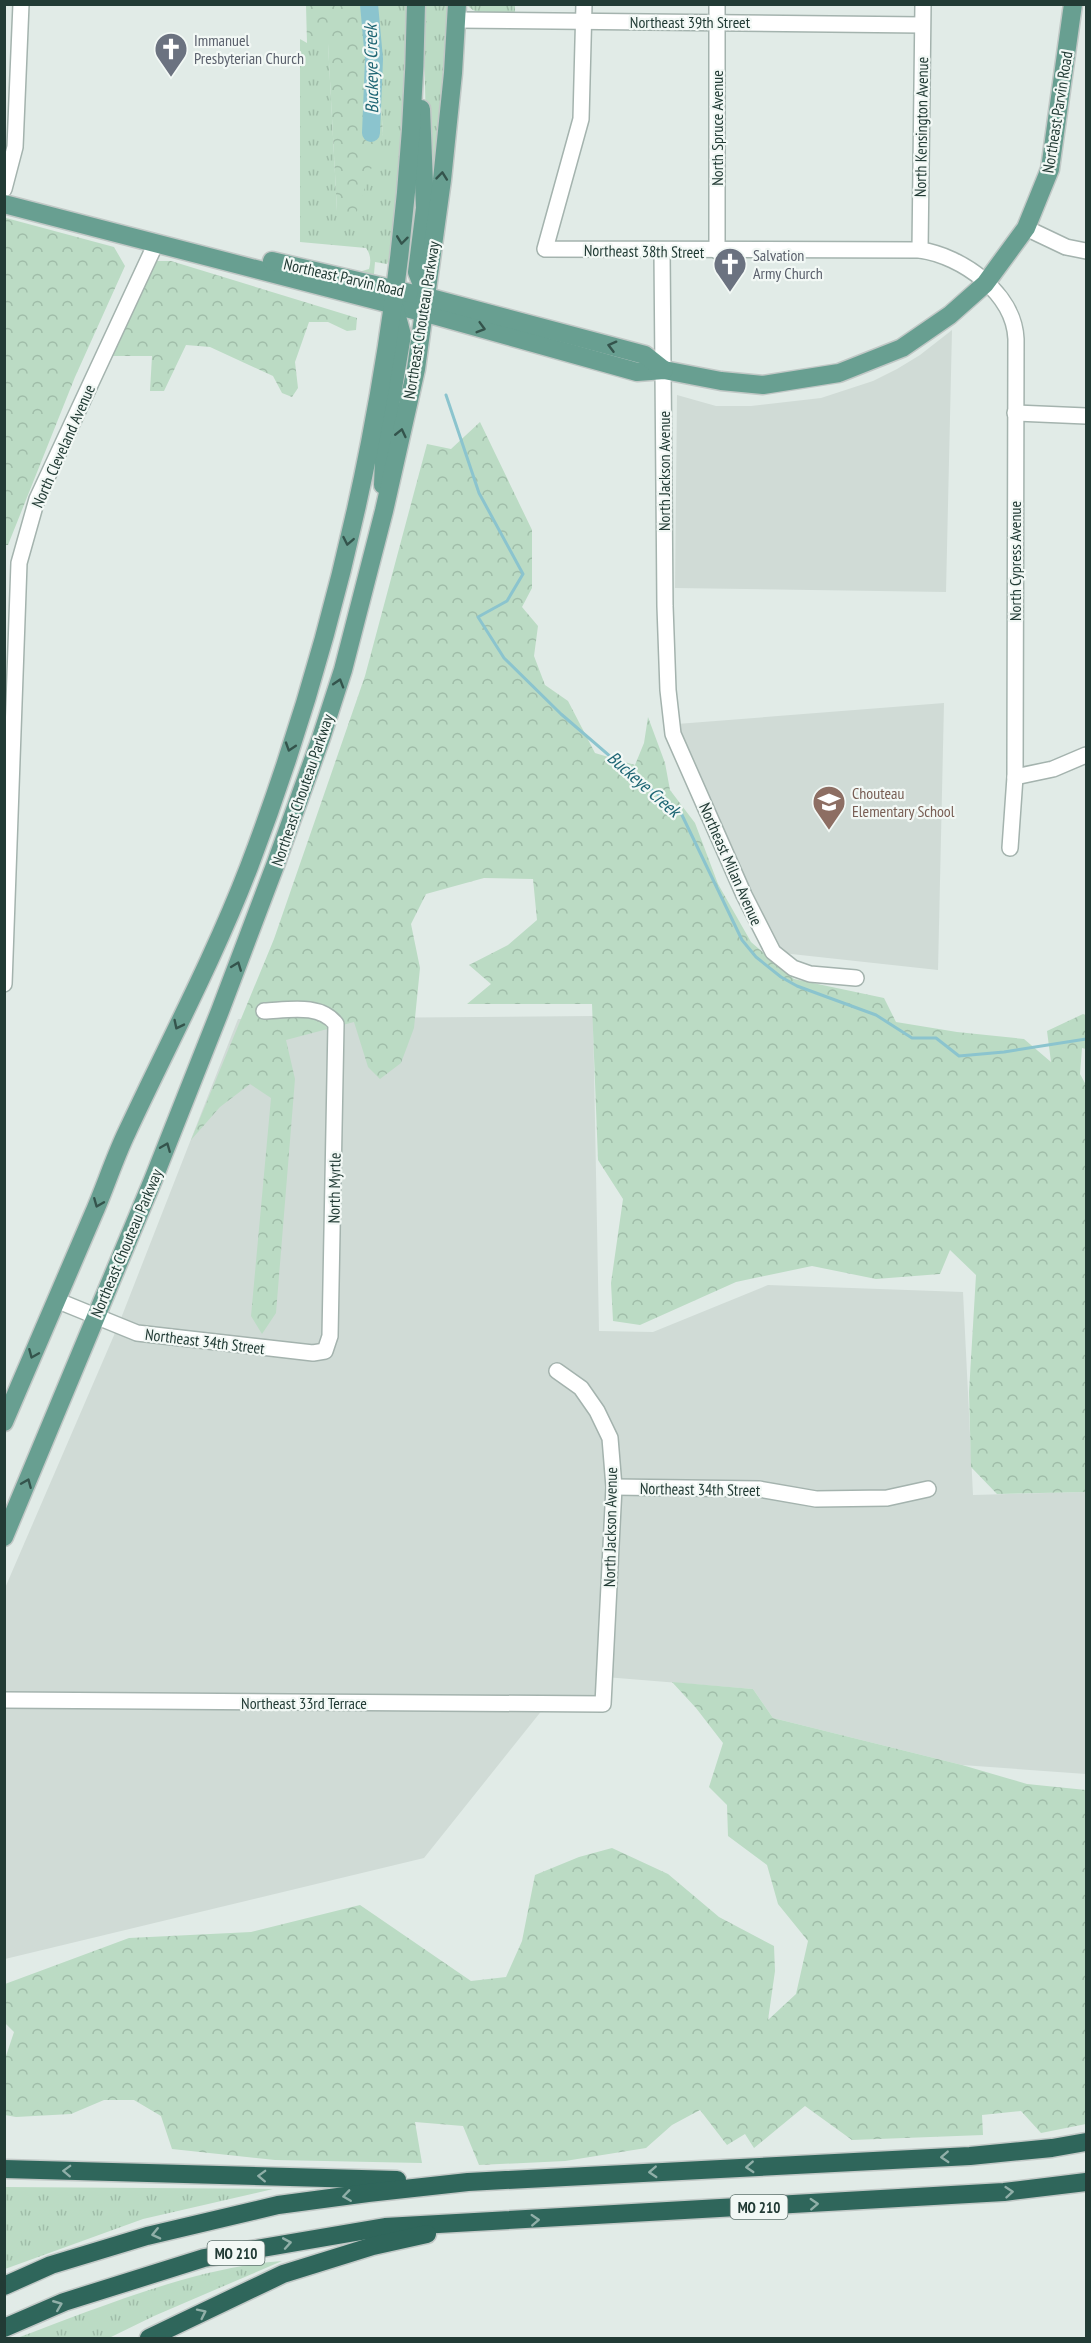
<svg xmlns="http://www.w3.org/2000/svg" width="1091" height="2343" font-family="'PT Sans Narrow',sans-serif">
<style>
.built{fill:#d0dbd6}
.grass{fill:url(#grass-tufts)}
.forest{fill:url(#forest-crowns)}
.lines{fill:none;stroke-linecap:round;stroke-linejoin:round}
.stream{stroke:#8bc4ce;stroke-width:3}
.river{stroke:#8bc4ce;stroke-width:18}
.minor-casing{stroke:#a4b3ae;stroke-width:18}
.major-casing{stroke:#c1c8c6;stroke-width:21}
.highway-casing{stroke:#c1c8c6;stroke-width:21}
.minor{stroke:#fff;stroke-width:15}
.major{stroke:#689f91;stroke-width:18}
.highway{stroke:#2f665b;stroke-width:18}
.oneway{stroke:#34544c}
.oneway2{stroke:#90afa8}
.labels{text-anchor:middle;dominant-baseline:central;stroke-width:4.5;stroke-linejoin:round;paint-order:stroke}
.shield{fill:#f2f8f5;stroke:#60746f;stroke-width:1.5}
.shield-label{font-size:15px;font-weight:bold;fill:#223b35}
.street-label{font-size:16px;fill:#223b35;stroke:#f2f8f5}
.worship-label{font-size:16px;fill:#5b616d;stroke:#f2f8f5;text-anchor:start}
.education-label{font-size:16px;fill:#785e54;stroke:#f2f8f5;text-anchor:start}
.water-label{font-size:18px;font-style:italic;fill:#1f6674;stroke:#f2f8f5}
</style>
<defs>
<pattern id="grass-tufts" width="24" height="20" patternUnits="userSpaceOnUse" patternTransform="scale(1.5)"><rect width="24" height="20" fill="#bbdbc4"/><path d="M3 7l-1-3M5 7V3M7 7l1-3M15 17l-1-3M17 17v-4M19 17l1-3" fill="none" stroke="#a0bda9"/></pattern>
<pattern id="forest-crowns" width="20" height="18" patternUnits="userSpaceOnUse" patternTransform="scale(1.5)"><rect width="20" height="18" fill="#bbdbc4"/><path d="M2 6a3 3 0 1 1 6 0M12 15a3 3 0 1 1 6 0" fill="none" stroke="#a0bda9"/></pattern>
</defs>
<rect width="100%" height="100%" fill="#e1ebe7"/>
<g class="built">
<path d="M 952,330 L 946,592 L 675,588 L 677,395 L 716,406 L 751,406 L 821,398 L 873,381 L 897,369 L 920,355 Z"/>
<path d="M 944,703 L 938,970 L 773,952 L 705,808 L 677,724 Z"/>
<path d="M 593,1016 L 599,1331 L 653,1332 L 768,1285 L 963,1292 L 973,1495 L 1086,1492 L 1086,1774 L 962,1765 L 773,1718 L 753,1689 L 605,1677 L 603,1704 L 547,1704 L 424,1858 L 5,1959 L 5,1588 L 118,1326 L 238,1019 Z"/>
</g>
<g class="grass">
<path d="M 374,5 L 407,5 C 405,89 400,173 390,257 L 387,264 L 375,262 L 374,274 L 361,274 L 362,271 L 369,269 C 371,261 371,255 366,248 L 300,242 L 300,39 L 307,43 L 328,43 L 337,211 L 383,134 Z"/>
<path d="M 423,5 L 449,5 L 433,191 L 428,207 Z"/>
<path d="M 467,5 L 515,5 L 515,13 C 500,15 477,17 467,5 Z"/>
<path d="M 5,2187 L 273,2189 L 143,2219 L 5,2269 Z"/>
<path d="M 282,2261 L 154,2316 L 109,2338 L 17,2338 C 98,2308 196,2267 282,2261 Z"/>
</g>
<g class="forest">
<path d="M 306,5 L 374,5 L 383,134 L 355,217 L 337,211 L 328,44 L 307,43 Z"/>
<path d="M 6,218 L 114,247 L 125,266 L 75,377 L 8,545 L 4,545 Z"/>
<path d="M 157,261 L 171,261 L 357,318 L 356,330 L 347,331 L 328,322 L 309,322 L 295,362 L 298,388 L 292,397 L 282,393 L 273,376 L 210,347 L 186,345 L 164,391 L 150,391 L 152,356 L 111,356 Z"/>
<path d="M 480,422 L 532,530 L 532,588 L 522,607 L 538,626 L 534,656 L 545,685 L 568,701 L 595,753 L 635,765 L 644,743 L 648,717 L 665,763 L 670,790 L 695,823 L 718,884 L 751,942 L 794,979 L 884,998 L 896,1022 L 957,1032 L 1024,1039 L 1051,1062 L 1047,1031 L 1083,1014 L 1086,1015 L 1086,1049 L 1082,1048 L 1080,1074 L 1086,1085 L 1086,1492 L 997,1494 L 971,1467 L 969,1392 L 976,1275 L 950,1250 L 940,1274 L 876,1279 L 812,1266 L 736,1282 L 640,1325 L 613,1321 L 611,1283 L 623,1199 L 598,1160 L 592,1004 L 467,1004 L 491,984 L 469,965 L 508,945 L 537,920 L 533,879 L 484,878 L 426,894 L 411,924 L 420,968 L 414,1028 L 401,1063 L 380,1079 L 368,1067 L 354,1022 L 286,1040 L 295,1079 L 276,1313 L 262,1334 L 251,1316 L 271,1098 L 250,1084 L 220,1107 L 191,1140 L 274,939 L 365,676 L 427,444 L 451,449 Z"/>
<path d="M 672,1682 L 753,1689 L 773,1718 L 962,1765 L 1027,1784 L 1086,1790 L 1086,2124 L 1041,2133 L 1021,2111 L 982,2115 L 983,2135 L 852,2140 L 805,2106 L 754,2148 L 745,2134 L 727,2145 L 700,2110 L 672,2125 L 646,2148 L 565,2161 L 479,2165 L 463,2126 L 415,2122 L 422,2163 L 275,2160 L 172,2149 L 161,2116 L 134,2100 L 104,2100 L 71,2114 L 16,2117 L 5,2115 L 5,2059 L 14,2032 L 5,2023 L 5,1984 L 129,1938 L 251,1932 L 360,1905 L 471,1981 L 506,1977 L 522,1941 L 535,1875 L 579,1857 L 612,1848 L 668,1874 L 719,1917 L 774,1946 L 775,1971 L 768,2020 L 796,1994 L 808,1941 L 778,1904 L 767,1865 L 728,1836 L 727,1805 L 709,1787 L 723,1743 L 696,1708 Z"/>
</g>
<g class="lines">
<path class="stream" d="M 446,395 L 479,493 L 523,574 L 507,601 L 478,617 L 504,658 L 561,714 L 633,776 L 680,811 L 742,940 L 756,957 L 781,977 L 797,986 L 876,1015 L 912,1038 L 936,1038 L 959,1056 L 1004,1052 L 1086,1039"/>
<path class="river" d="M 369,4 L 374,59 L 371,133"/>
<g class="minor-casing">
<g id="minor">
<path d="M 584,4 L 581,119 L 545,249 L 920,250 C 962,256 1014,293 1016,339 L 1015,777 L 1010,848"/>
<path d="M 717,4 L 717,251"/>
<path d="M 457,20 L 922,25"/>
<path d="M 4,189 L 15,147 L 21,4"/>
<path d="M 1026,228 L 1066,247 L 1086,251"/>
<path d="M 920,250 L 923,4"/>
<path d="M 662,251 L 665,606 L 668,690 L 673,734 L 744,895 L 773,952 L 793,968 L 810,974 L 856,978"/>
<path d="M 1015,413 L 1086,416"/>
<path d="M 1015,777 L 1053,769 L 1086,755"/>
<path d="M 4,984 L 19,563 L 37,499 L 156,243"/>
<path d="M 56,1300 L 137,1333 L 313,1353 L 325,1351 L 330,1336 L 336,1024 C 320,1003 288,1010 264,1011"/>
<path d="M 614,1487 L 759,1489 L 816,1499 L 887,1498 L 928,1489"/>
<path d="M 4,1700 L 603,1704 L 614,1487 L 610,1438 L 597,1411 L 581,1388 L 557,1371"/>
</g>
</g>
<g class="major-casing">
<g id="major">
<path d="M 421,109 L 425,208 L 417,272 L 426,295"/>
<path d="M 4,204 L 437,316 L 637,372 L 664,370 L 721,381 L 763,385 L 839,373 L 902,348 L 950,315 L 985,284 L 1026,228 L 1050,169 L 1073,4"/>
<path d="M 272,261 L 427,297 L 645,355 L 664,370"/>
<path d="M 383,485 L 385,435 L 402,335 L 395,309"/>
<path d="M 4,1422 C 34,1353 64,1284 93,1215 C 105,1188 114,1159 127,1132 C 168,1044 214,958 249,867 C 353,593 412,297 416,4"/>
<path d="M 4,1537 L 153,1180 L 220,1011 L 276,863 L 321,738 L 343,670 L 384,511 L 416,369 L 442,180 L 453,73 L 457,4"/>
</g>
</g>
<g class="highway-casing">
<g id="highway">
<path d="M 4,2169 L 397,2180"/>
<path d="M 4,2286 L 51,2265 L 147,2236 L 278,2205 L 368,2193 L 468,2182 L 970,2156 L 1052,2148 L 1086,2142"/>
<path d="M 4,2328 L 64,2302 L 204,2258 L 385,2227 L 1004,2192 L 1086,2182"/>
<path d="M 149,2338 L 283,2274 L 373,2246 L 427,2234"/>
</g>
</g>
<use href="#minor" class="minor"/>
<use href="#major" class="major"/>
<use href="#highway" class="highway"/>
</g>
<defs><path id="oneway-chevron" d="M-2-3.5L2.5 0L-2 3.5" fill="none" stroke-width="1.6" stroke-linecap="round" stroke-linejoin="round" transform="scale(1.5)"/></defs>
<g class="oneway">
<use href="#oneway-chevron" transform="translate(442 176) rotate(-84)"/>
<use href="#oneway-chevron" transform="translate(402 240) rotate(97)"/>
<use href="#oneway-chevron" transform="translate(481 328) rotate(16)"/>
<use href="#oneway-chevron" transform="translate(612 346) rotate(-165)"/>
<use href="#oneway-chevron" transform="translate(401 433) rotate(-77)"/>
<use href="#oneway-chevron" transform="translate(348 541) rotate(101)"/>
<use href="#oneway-chevron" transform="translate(339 683) rotate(-73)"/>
<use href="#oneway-chevron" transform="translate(290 747) rotate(108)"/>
<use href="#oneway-chevron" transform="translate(237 966) rotate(-69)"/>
<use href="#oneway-chevron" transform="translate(178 1025) rotate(116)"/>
<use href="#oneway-chevron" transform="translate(166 1147) rotate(-68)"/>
<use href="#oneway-chevron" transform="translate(98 1203) rotate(112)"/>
<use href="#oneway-chevron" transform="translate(33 1354) rotate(113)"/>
<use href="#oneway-chevron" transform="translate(27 1483) rotate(-67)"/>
</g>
<g class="oneway2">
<use href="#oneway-chevron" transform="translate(945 2157) rotate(177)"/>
<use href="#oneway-chevron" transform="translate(750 2167) rotate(177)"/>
<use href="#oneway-chevron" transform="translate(67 2171) rotate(-178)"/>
<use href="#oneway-chevron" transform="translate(653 2172) rotate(177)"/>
<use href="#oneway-chevron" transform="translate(262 2176) rotate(-178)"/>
<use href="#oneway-chevron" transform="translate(1009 2192) rotate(-5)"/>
<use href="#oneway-chevron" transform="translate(347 2196) rotate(172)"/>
<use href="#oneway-chevron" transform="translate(814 2204) rotate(-3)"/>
<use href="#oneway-chevron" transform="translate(535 2220) rotate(-3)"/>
<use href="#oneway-chevron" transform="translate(156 2234) rotate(167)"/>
<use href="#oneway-chevron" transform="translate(287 2243) rotate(-10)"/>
<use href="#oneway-chevron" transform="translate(58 2305) rotate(-22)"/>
<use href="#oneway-chevron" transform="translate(202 2313) rotate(-26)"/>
</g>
<defs>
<g id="church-pin" transform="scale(1.725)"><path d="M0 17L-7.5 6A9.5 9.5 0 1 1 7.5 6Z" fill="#6b7280" stroke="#f2f8f5"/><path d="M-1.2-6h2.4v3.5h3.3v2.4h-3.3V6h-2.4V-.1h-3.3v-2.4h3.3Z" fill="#fff"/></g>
<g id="school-pin" transform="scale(1.725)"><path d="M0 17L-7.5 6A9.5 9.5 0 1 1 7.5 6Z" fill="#8d6e63" stroke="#f2f8f5"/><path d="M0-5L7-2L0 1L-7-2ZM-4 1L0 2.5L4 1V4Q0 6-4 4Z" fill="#fff"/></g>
</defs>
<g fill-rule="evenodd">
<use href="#church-pin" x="171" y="49"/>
<use href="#church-pin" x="730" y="264"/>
<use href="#school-pin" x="829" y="802"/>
</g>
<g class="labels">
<g class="shield">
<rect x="730.5" y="2195" width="57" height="24" rx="4.5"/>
<rect x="207.5" y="2241" width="57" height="24" rx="4.5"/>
</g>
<g class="shield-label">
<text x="759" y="2207">MO 210</text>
<text x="236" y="2253">MO 210</text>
</g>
<g class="street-label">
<text x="690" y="22">Northeast 39th Street</text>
<text transform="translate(1057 112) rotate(-81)">Northeast Parvin Road</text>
<text transform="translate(921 127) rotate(-89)">North Kensington Avenue</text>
<text transform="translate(717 128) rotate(-90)">North Spruce Avenue</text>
<text transform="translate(644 251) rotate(1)">Northeast 38th Street</text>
<text transform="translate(344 277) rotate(13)">Northeast Parvin Road</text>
<text transform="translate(421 320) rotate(-81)">Northeast Chouteau Parkway</text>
<text transform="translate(63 446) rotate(-66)">North Cleveland Avenue</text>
<text transform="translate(664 471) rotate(-90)">North Jackson Avenue</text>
<text transform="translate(1015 561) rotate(-90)">North Cypress Avenue</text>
<text transform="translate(302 790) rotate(-71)">Northeast Chouteau Parkway</text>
<text transform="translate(731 864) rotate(66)">Northeast Milan Avenue</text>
<text transform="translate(334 1188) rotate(-89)">North Myrtle</text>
<text transform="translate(126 1243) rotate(-67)">Northeast Chouteau Parkway</text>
<text transform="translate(205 1341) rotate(7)">Northeast 34th Street</text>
<text transform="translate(700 1489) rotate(1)">Northeast 34th Street</text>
<text transform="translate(610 1527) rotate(-89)">North Jackson Avenue</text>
<text x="304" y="1703">Northeast 33rd Terrace</text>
</g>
<g class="worship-label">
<text x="194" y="40">Immanuel<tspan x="194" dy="18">Presbyterian Church</tspan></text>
<text x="753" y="255">Salvation<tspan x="753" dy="18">Army Church</tspan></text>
</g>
<g class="education-label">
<text x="852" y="793">Chouteau<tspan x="852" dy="18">Elementary School</tspan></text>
</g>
<g class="water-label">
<text transform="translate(371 69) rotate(-91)">Buckeye Creek</text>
<text transform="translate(644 784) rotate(41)">Buckeye Creek</text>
</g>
</g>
<rect width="1091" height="2343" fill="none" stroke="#223b35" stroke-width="12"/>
</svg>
